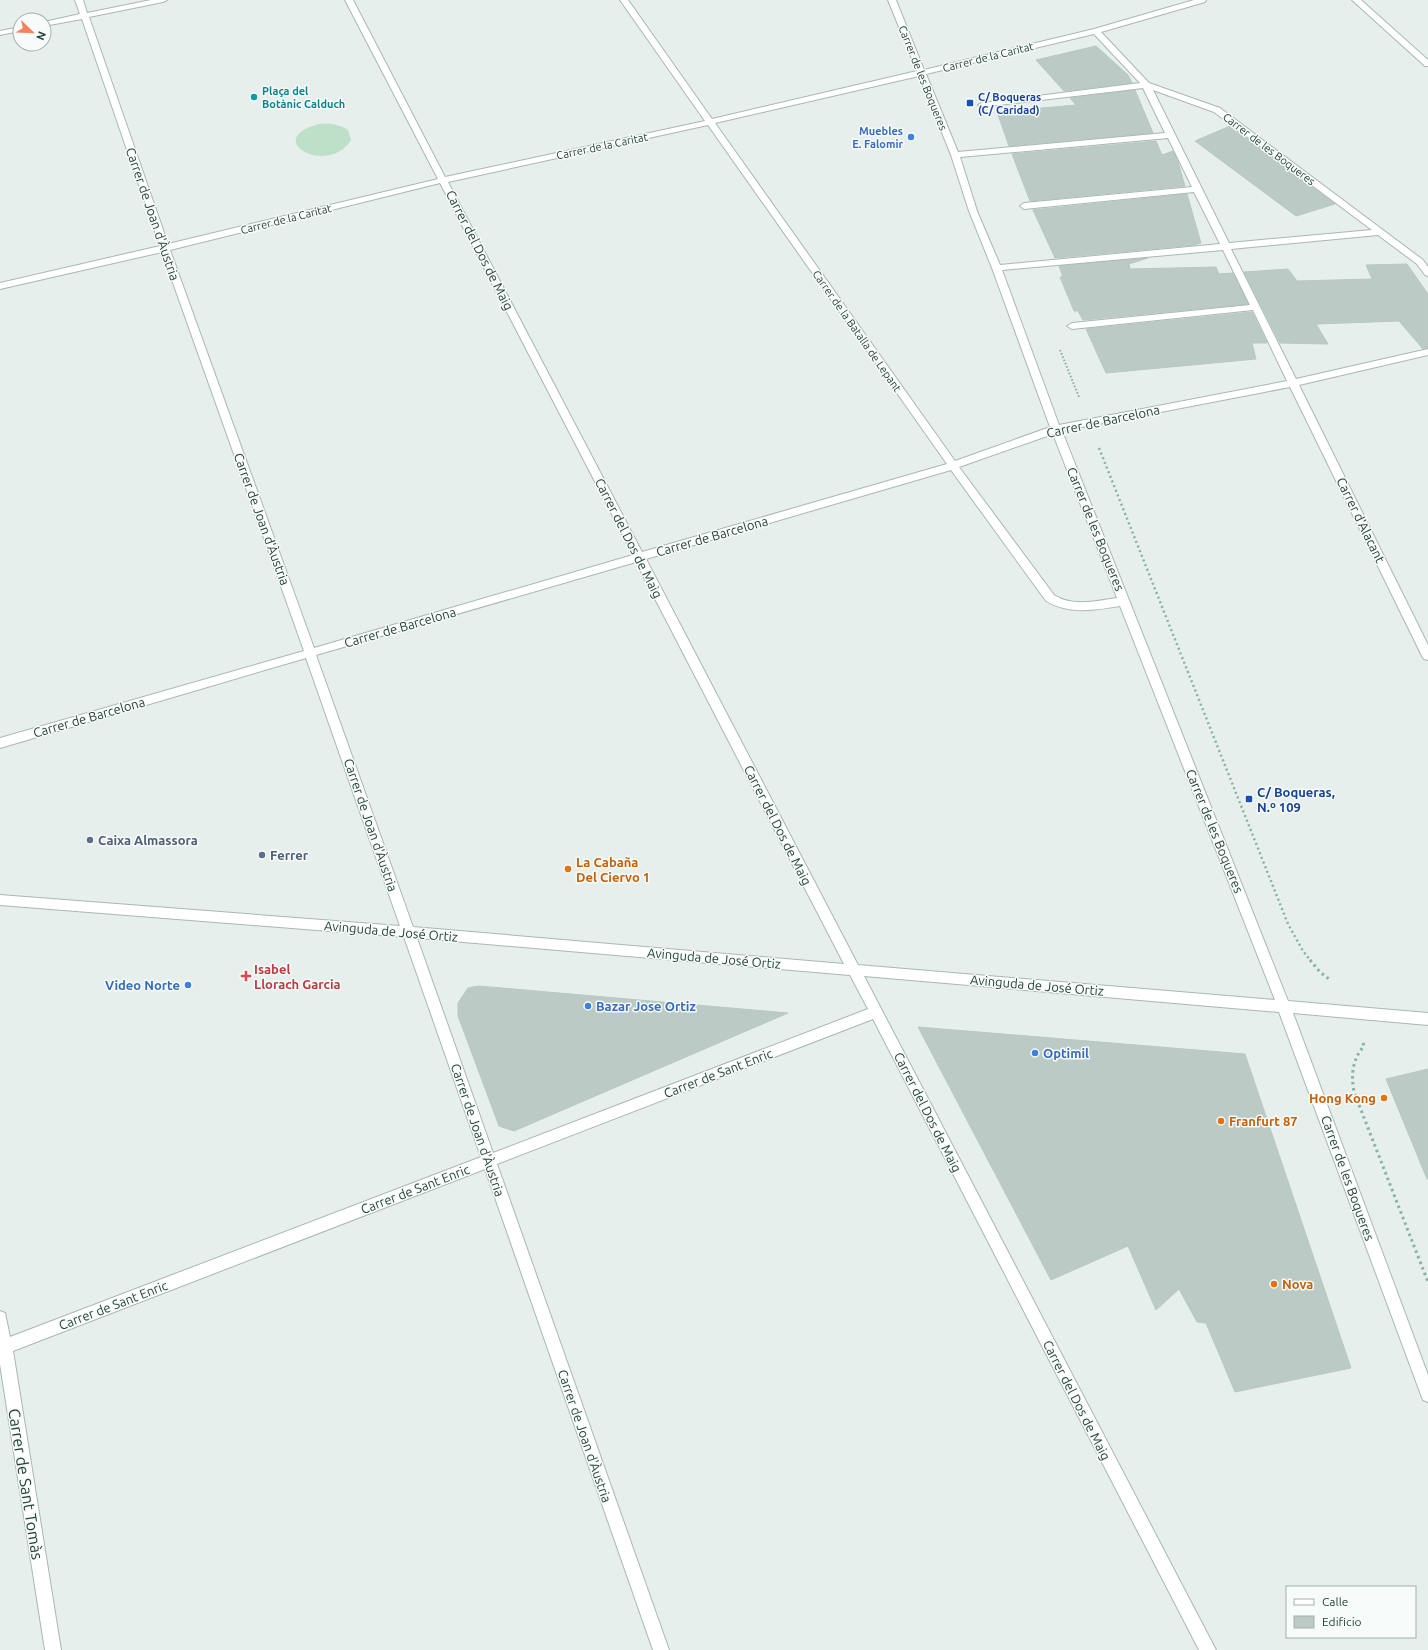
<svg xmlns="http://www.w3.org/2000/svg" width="1428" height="1650" font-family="Ubuntu,sans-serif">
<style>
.green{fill:#bfe0c8}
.building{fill:#bbcac4;stroke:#b8c9c2}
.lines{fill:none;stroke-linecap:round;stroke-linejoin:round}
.minor-casing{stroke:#a8b8b2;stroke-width:2}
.path-far2{stroke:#86b3a5;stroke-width:2;stroke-dasharray:1.5 2;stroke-linecap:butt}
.path-far1{stroke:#86b3a5;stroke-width:2.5;stroke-dasharray:2 3;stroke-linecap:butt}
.path{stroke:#86b3a5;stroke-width:3;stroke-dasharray:2.5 3.5;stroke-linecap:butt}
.minor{fill:#fff;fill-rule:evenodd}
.culture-dot{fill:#0f9aa8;stroke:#f7fbf9;stroke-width:1.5}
.transit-dot{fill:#1a4fb4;stroke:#f7fbf9;stroke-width:1.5}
.shop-dot{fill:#3f7fe0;stroke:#f7fbf9;stroke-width:1.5}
.service-dot{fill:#5c6f8a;stroke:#f7fbf9;stroke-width:1.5}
.food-dot{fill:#e8710a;stroke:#f7fbf9;stroke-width:1.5}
.health-dot{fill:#e0444e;stroke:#f7fbf9;stroke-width:1.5}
.labels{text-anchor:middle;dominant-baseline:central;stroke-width:3;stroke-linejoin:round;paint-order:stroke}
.far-street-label{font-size:11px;fill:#24423a;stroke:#f7fbf9}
.far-culture-label{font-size:11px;font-weight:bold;fill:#0d838f;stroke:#f7fbf9;text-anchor:start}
.far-transit-label{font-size:11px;font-weight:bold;fill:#164399;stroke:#f7fbf9;text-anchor:start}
.far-shop-label{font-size:11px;font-weight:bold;fill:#366cbe;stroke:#f7fbf9;text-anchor:end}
.street-label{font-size:13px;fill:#24423a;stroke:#f7fbf9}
.transit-label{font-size:13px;font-weight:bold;fill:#164399;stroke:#f7fbf9;text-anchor:start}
.service-label{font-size:13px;font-weight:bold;fill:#4e5e75;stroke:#f7fbf9;text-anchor:start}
.food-label{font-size:13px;font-weight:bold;fill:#c56008;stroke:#f7fbf9;text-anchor:start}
.health-label{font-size:13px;font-weight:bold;fill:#be3a42;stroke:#f7fbf9;text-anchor:start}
.shop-label{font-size:13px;font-weight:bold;fill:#366cbe;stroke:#f7fbf9;text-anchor:start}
.near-street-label{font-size:16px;fill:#24423a;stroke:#f7fbf9}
</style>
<rect width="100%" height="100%" fill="#e6efeb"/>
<path class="green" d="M 319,124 C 330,123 339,124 348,130 L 351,140 C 329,177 260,140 319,124 Z"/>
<g class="building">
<path d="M 1096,46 L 1128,75 L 1132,83 L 1064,91 L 1036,60 Z"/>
<path d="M 1135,90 L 1153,133 L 1009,146 L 997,112 L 1076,105 L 1070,98 Z"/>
<path d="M 1230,126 L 1335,204 L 1296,216 L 1195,141 Z"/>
<path d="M 1156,141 L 1162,155 L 1173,151 L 1178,162 L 1185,186 L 1030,201 L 1012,154 Z"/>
<path d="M 1187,194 L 1201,243 L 1194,245 L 1055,258 L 1033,210 Z"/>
<path d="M 1148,258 L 1129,264 L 1130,269 L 1216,267 L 1219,274 L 1233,273 L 1248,304 L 1083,320 L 1078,311 L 1074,311 L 1060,277 L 1063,277 L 1059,266 Z"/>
<path d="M 1407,264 L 1428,294 L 1428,348 L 1423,349 L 1399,321 L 1316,324 L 1328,344 L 1280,343 L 1244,272 L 1288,269 L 1297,281 L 1372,279 L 1366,265 Z"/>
<path d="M 1252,312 L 1267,343 L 1252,343 L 1256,359 L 1106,373 L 1086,329 Z"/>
<path d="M 479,986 L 788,1013 L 514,1131 L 499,1126 L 458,1016 L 458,1003 L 468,988 Z"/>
<path d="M 918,1027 L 1245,1054 L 1351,1368 L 1235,1392 L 1206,1323 L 1197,1322 L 1179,1289 L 1156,1310 L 1128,1246 L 1051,1280 Z"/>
<path d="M 1428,1069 L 1428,1179 L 1427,1179 L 1386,1079 Z"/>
</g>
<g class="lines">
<g class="minor-casing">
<g id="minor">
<path d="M 75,0 L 83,0 L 87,13 L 151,0 L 167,0 L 163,2 L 89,17 L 168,244 L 438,179 L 345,0 L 353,0 L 445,177 L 705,121 L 620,0 L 628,0 L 712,119 L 917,71 L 888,0 L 896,0 L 924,70 L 1094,29 L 1194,0 L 1206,0 L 1205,2 L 1101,32 L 1149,83 L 1220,108 L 1423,260 L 1428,267 L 1428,276 L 1425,275 L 1417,264 L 1378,235 L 1231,249 L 1296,379 L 1428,349 L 1428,355 L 1299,385 L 1428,645 L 1428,660 L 1424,659 L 1422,656 L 1290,387 L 1062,431 L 1288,1001 L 1428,1013 L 1428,1025 L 1293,1013 L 1428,1375 L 1428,1402 L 1423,1400 L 1421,1395 L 1279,1012 L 864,976 L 1216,1650 L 1199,1650 L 873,1019 L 497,1164 L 669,1650 L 653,1650 L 485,1169 L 13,1351 L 61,1650 L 45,1650 L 0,1364 L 0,1311 L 5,1313 L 10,1337 L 481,1157 L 404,937 L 0,905 L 0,895 L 400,926 L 306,658 L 0,748 L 0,738 L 304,651 L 162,252 L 0,289 L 0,283 L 160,246 L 82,19 L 44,26 L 44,22 L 80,14 ZM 1094,34 L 1140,83 L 982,103 L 978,105 L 982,107 L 1143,88 L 1165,133 L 958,152 L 926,74 ZM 919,76 L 951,155 L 969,211 L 992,268 L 1050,427 L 955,461 L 715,123 ZM 1153,90 L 1214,112 L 1372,230 L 1229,243 ZM 708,125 L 947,464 L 642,552 L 448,182 ZM 1168,138 L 1192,187 L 1024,203 L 1020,206 L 1024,209 L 1194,192 L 1220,244 L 1000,265 L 977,211 L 960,157 ZM 440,183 L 633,555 L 314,648 L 170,250 ZM 1223,250 L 1250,305 L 1072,323 L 1067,326 L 1072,329 L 1253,310 L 1287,381 L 1059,425 L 1002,270 ZM 1053,434 L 1117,598 C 1096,601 1073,607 1054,595 L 959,467 ZM 951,470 L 1046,601 C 1070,615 1095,610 1120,606 L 1275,1000 L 858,965 L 646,559 ZM 636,562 L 844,964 L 413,927 L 316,655 ZM 417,938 L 850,975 L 868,1009 L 493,1153 Z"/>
<path d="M 1352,0 L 1361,0 L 1428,60 L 1428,66 L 1425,66 Z"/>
<path d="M 20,27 L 20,31 L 0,35 L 0,31 Z"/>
</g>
</g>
<path class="path-far2" d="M 1060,350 L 1079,397"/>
<path class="path-far1" d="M 1099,448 L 1288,924 L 1303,951 L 1311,961"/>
<g class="path">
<path d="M 1310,960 L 1320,972 L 1329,979"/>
<path d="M 1363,1043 L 1364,1046 C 1352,1060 1351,1075 1354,1092 L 1428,1282"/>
</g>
<use href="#minor" class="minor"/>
</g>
<circle class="culture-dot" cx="254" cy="97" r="4"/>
<g class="transit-dot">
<rect x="966" y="99" width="8" height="8" rx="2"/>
<rect x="1245" y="795" width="8" height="8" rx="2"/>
</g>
<g class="shop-dot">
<circle cx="911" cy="137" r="4"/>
<circle cx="188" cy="985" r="4"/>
<circle cx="588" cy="1006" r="4"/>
<circle cx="1035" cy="1053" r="4"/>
</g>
<g class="service-dot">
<circle cx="90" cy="840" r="4"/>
<circle cx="262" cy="855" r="4"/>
</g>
<g class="food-dot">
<circle cx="568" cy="869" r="4"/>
<circle cx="1384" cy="1098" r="4"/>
<circle cx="1221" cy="1121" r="4"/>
<circle cx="1274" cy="1284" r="4"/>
</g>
<path class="health-dot" d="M244 970h4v4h4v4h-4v4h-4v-4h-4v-4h4z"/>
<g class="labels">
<g class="far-street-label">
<text transform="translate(988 57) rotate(-14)">Carrer de la Caritat</text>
<text transform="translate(923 78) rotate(68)">Carrer de les Boqueres</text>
<text transform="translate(602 146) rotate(-12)">Carrer de la Caritat</text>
<text transform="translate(1269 149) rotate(37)">Carrer de les Boqueres</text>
<text transform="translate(286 219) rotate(-14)">Carrer de la Caritat</text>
<text transform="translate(857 331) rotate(55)">Carrer de la Batalla de Lepant</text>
</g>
<g class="far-culture-label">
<text x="262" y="91">Plaça del<tspan x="262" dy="13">Botànic Calduch</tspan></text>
</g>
<g class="far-transit-label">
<text x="978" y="97">C/ Boqueras<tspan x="978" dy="13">(C/ Caridad)</tspan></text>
</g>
<g class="far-shop-label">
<text x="903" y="131">Muebles<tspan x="903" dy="13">E. Falomir</tspan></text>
</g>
<g class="street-label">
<text transform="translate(153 214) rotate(71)">Carrer de Joan d'Àustria</text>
<text transform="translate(480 250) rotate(63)">Carrer del Dos de Maig</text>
<text transform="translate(1103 421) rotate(-12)">Carrer de Barcelona</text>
<text transform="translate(262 519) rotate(70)">Carrer de Joan d'Àustria</text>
<text transform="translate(1361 520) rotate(64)">Carrer d'Alacant</text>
<text transform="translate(1096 529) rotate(68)">Carrer de les Boqueres</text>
<text transform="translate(712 536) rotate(-16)">Carrer de Barcelona</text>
<text transform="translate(629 538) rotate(63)">Carrer del Dos de Maig</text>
<text transform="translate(400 627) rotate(-16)">Carrer de Barcelona</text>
<text transform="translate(89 717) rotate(-16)">Carrer de Barcelona</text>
<text transform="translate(371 825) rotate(71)">Carrer de Joan d'Àustria</text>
<text transform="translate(778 825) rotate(63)">Carrer del Dos de Maig</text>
<text transform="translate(1215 831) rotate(68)">Carrer de les Boqueres</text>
<text transform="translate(391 931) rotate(5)">Avinguda de José Ortiz</text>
<text transform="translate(714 958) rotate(5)">Avinguda de José Ortiz</text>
<text transform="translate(1037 985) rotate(5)">Avinguda de José Ortiz</text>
<text transform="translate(718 1073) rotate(-21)">Carrer de Sant Enric</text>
<text transform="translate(928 1112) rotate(63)">Carrer del Dos de Maig</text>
<text transform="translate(478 1130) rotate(71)">Carrer de Joan d'Àustria</text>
<text transform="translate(1348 1178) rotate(70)">Carrer de les Boqueres</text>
<text transform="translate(415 1189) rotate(-21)">Carrer de Sant Enric</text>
<text transform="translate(113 1305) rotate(-21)">Carrer de Sant Enric</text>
<text transform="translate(1077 1400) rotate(63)">Carrer del Dos de Maig</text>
<text transform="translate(585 1436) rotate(71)">Carrer de Joan d'Àustria</text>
</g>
<g class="transit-label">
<text x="1257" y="792">C/ Boqueras,<tspan x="1257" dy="15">N.º 109</tspan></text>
</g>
<g class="service-label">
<text x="98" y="840">Caixa Almassora</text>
<text x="270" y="855">Ferrer</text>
</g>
<g class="food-label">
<text x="576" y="862">La Cabaña<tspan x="576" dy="15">Del Ciervo 1</tspan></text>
<text x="1376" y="1098" text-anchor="end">Hong Kong</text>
<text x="1229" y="1121">Franfurt 87</text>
<text x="1282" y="1284">Nova</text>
</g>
<g class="health-label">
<text x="254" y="969">Isabel<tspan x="254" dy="15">Llorach Garcia</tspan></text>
</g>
<g class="shop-label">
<text x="180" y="985" text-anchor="end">Video Norte</text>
<text x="596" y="1006">Bazar Jose Ortiz</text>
<text x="1043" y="1053">Optimil</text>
</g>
<g class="near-street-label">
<text transform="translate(26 1484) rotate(81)">Carrer de Sant Tomàs</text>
</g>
</g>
<rect x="1286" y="1586" width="130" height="52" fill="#f7fbf9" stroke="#a3b1ad"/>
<rect x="1294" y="1599" width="20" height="6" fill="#ffffff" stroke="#a3b1ad"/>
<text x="1322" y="1606" font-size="12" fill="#24423a">Calle</text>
<rect x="1294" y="1616" width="20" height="12" fill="#bbcac4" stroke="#a3b1ad"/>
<text x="1322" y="1626" font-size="12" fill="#24423a">Edificio</text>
<g transform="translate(32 32) rotate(113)"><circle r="19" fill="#f7fbf9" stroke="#a3b1ad"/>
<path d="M0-3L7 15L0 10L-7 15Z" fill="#f4845f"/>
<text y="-6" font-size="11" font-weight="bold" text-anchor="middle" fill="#24423a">N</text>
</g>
</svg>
